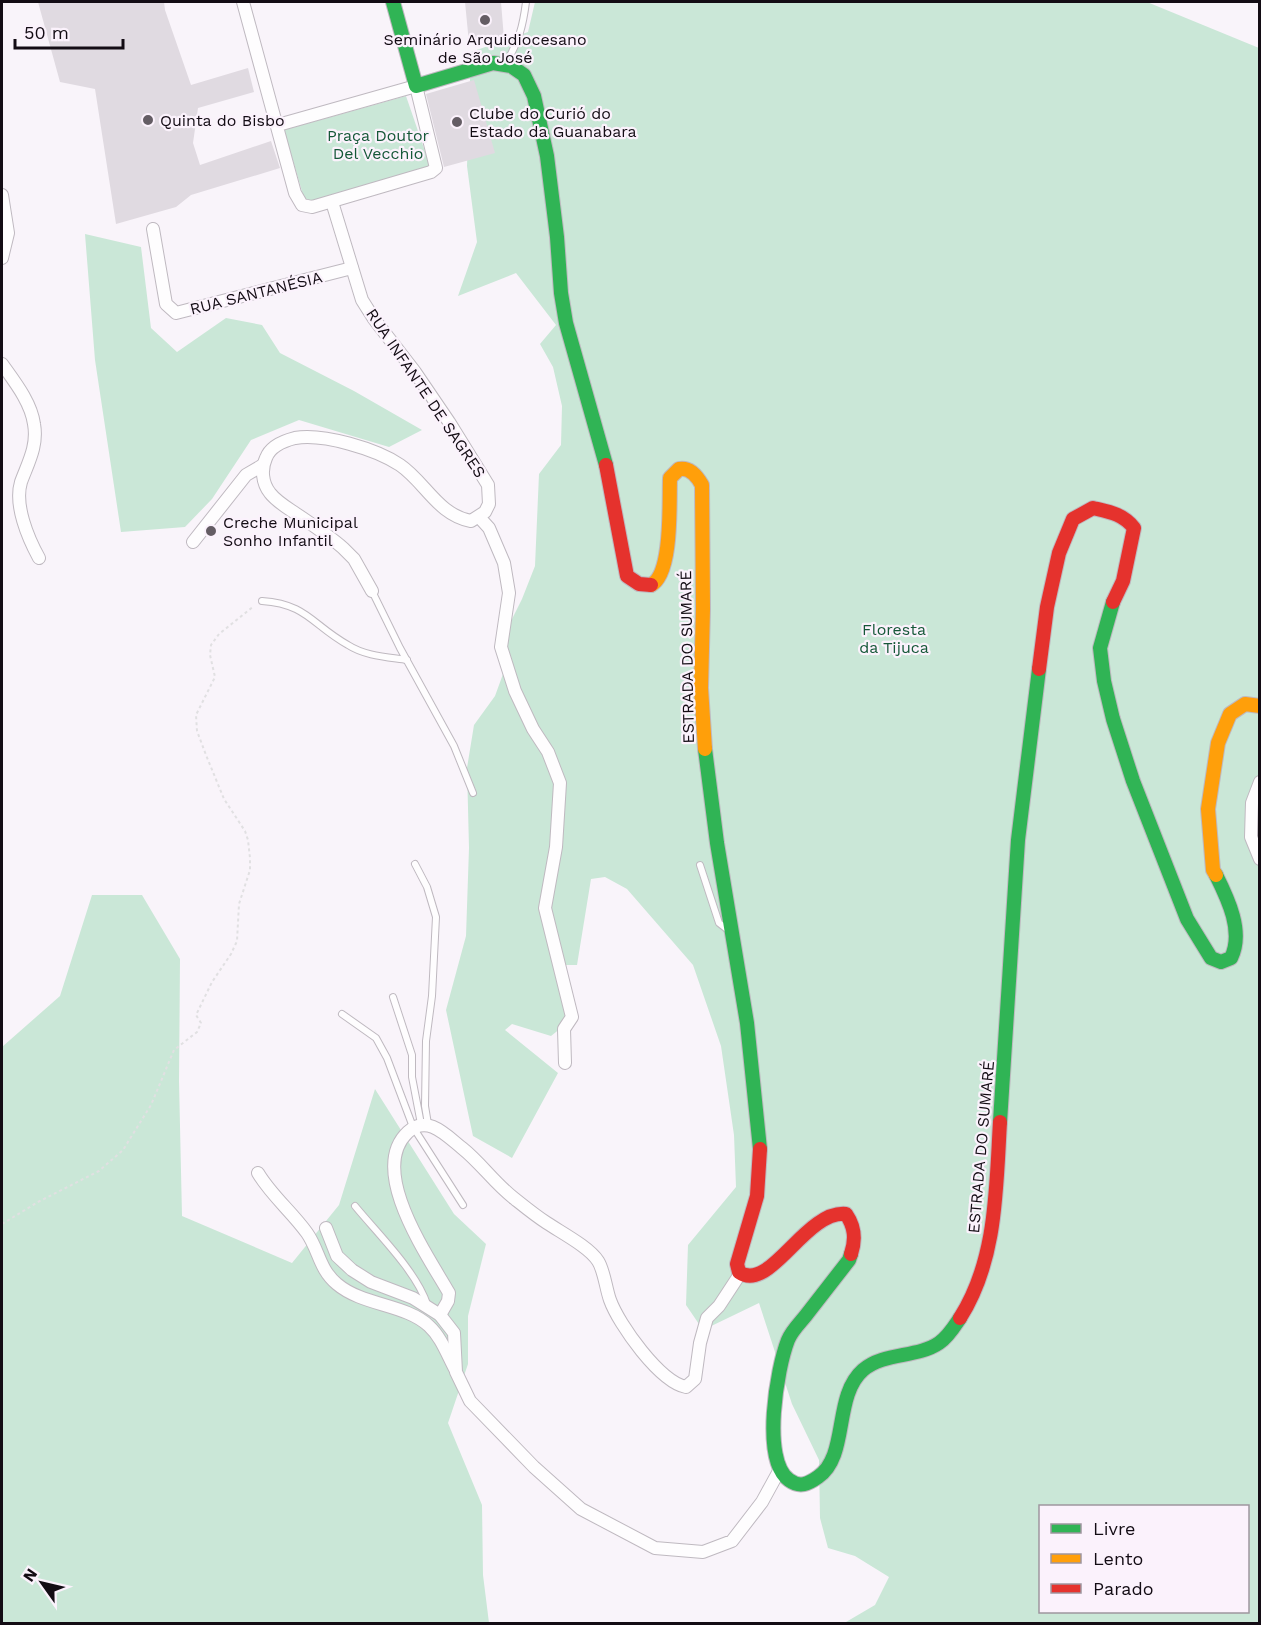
<svg xmlns="http://www.w3.org/2000/svg" width="1261" height="1625" font-family="'Work Sans',sans-serif">
<style>
.green{fill:#cae7d7;fill-rule:evenodd}
.building{fill:#e0dae1}
.lines{fill:none;stroke-linecap:round;stroke-linejoin:round}
.lane-casing{stroke:#bfb9c0;stroke-width:8}
.street-casing{stroke:#bfb9c0;stroke-width:14}
.fast-casing{stroke:#bfb9c0;stroke-width:16}
.slow-casing{stroke:#bfb9c0;stroke-width:16}
.jam-casing{stroke:#bfb9c0;stroke-width:16}
.path{stroke:#e1e0e2;stroke-width:2;stroke-dasharray:3 3;stroke-linecap:butt}
.lane{stroke:#fefdfe;stroke-width:6}
.street{stroke:#fefdfe;stroke-width:12}
.fast{stroke:#30b455;stroke-width:14}
.slow{stroke:#ff9f0a;stroke-width:14}
.jam{stroke:#e5322d;stroke-width:14}
.poi-dot{fill:#645d64;stroke:#fbf2fc;stroke-width:2}
.labels{text-anchor:middle;dominant-baseline:central;stroke-width:4.5;stroke-linejoin:round;paint-order:stroke}
.poi-label{font-size:16px;fill:#130c14;stroke:#fbf2fc;text-anchor:start}
.park-label{font-size:16px;fill:#155838;stroke:#fbf2fc}
.street-label{font-size:16px;fill:#130c14;stroke:#fbf2fc}
</style>
<rect width="100%" height="100%" fill="#f9f4fa"/>
<g class="green">
<path d="M 535,2 L 1147,2 L 1259,48 L 1259,1623 L 834,1623 L 846,1622 L 875,1605 L 889,1577 L 855,1556 L 828,1548 L 820,1518 L 819,1460 L 792,1404 L 759,1303 L 703,1330 L 686,1305 L 688,1245 L 736,1187 L 734,1135 L 721,1046 L 693,965 L 627,889 L 605,877 L 591,879 L 577,965 L 559,965 L 571,1020 L 551,1036 L 512,1024 L 505,1030 L 558,1073 L 512,1158 L 473,1136 L 446,1010 L 466,936 L 469,848 L 467,768 L 474,725 L 495,696 L 507,663 L 505,633 L 522,599 L 535,566 L 539,474 L 561,445 L 562,406 L 553,367 L 540,344 L 556,325 L 516,273 L 458,296 L 477,242 L 467,166 L 471,52 L 528,32 ZM 1040,1506 L 1248,1506 L 1248,1612 L 1040,1612 Z"/>
<path d="M 406,96 L 430,166 L 393,181 L 306,205 L 284,130 Z"/>
<path d="M 85,234 L 141,247 L 151,328 L 177,352 L 226,318 L 262,325 L 280,353 L 354,391 L 422,430 L 389,447 L 299,420 L 251,440 L 212,499 L 185,527 L 121,532 L 95,360 Z"/>
<path d="M 92,895 L 142,895 L 180,959 L 179,1081 L 182,1216 L 292,1263 L 339,1205 L 375,1089 L 454,1214 L 486,1244 L 468,1316 L 468,1364 L 448,1423 L 482,1505 L 483,1575 L 489,1623 L 2,1623 L 2,1047 L 60,996 Z"/>
</g>
<g class="building">
<path d="M 38,2 L 164,2 L 165,10 L 191,85 L 248,68 L 254,92 L 198,108 L 193,143 L 200,165 L 271,141 L 280,168 L 191,195 L 176,207 L 116,224 L 95,89 L 60,82 Z"/>
<path d="M 465,2 L 501,2 L 504,39 L 469,43 Z"/>
<path d="M 474,80 L 495,153 L 444,167 L 426,94 Z"/>
</g>
<g class="lines">
<g class="lane-casing">
<g id="lane">
<path d="M 506,63 C 519,41 523,26 526,2"/>
<path d="M 372,591 L 400,648 L 454,746 L 473,793"/>
<path d="M 262,601 C 307,604 312,625 348,645 C 365,656 387,657 407,660"/>
<path d="M 415,864 L 427,887 L 436,917 L 432,996 L 426,1041 L 425,1106 L 428,1124"/>
<path d="M 700,865 L 719,923 L 728,930"/>
<path d="M 393,997 L 412,1055 L 412,1077 L 421,1124"/>
<path d="M 342,1014 L 376,1038 L 387,1058 L 413,1127 L 463,1205"/>
<path d="M 355,1206 C 378,1234 416,1271 427,1304"/>
</g>
</g>
<g class="street-casing">
<g id="street">
<path d="M 243,2 L 295,193 L 302,205 L 312,207 L 431,172 L 436,168 L 416,86 L 278,125"/>
<path d="M 2,195 L 8,233 L 2,258"/>
<path d="M 332,202 L 362,300 L 374,319 L 415,372 L 449,422 L 488,485 L 489,504 L 485,512 L 471,521 C 438,515 425,482 400,465 C 376,449 323,433 295,438 C 283,441 270,447 266,458 C 261,469 262,483 270,493 C 276,501 286,507 295,513 C 311,524 328,535 343,548 L 354,559 L 372,591"/>
<path d="M 153,229 L 166,304 L 176,313 L 352,268"/>
<path d="M 2,364 C 14,381 31,402 34,424 C 38,446 28,463 21,482 C 14,505 28,538 39,558"/>
<path d="M 479,517 L 489,528 L 504,563 L 509,593 L 501,647 L 515,691 L 533,729 L 548,752 L 560,783 L 556,847 L 545,908 L 572,1017 L 564,1029 L 565,1063"/>
<path d="M 193,542 L 246,475 L 263,465"/>
<path d="M 1260,782 L 1252,803 L 1251,837 L 1260,859"/>
<path d="M 258,1173 C 271,1195 292,1212 307,1233 C 319,1250 319,1269 337,1284 C 363,1306 406,1304 429,1326 C 441,1337 447,1354 455,1369"/>
<path d="M 326,1228 L 337,1256 L 352,1270 L 371,1282 L 413,1298 L 440,1315 L 454,1333 L 456,1372 L 470,1401 L 534,1467 L 581,1509 L 655,1548 L 703,1552 L 732,1541 L 762,1502 L 779,1471"/>
<path d="M 440,1315 L 448,1301 L 449,1293 C 428,1256 367,1170 408,1132 C 427,1114 446,1135 462,1148 C 481,1163 495,1184 515,1199 C 525,1207 536,1216 547,1223 C 562,1233 589,1247 598,1261 C 604,1270 606,1289 610,1300 C 619,1325 660,1382 686,1387 L 695,1379 L 700,1343 L 707,1318 L 719,1306 L 740,1274"/>
</g>
</g>
<g class="fast-casing">
<g id="fast">
<path d="M 393,2 L 416,86 L 493,63 L 511,66 L 524,75 L 534,96 L 547,156 L 557,237 L 561,293 L 566,323 L 606,465"/>
<path d="M 1113,602 L 1100,648 L 1104,681 L 1113,719 L 1133,781 L 1187,919 L 1211,958 L 1221,962 L 1231,958 C 1244,932 1228,899 1216,875"/>
<path d="M 705,749 L 717,843 L 747,1023 L 760,1149"/>
<path d="M 1000,1122 L 1018,840 L 1039,669"/>
<path d="M 851,1254 L 849,1260 C 835,1278 821,1296 807,1314 C 801,1322 792,1330 788,1340 C 777,1368 761,1460 789,1480 C 800,1488 808,1484 818,1477 C 849,1456 833,1396 863,1370 C 884,1352 917,1358 939,1343 C 948,1337 954,1327 960,1318"/>
</g>
</g>
<g class="slow-casing">
<g id="slow">
<path d="M 651,585 C 673,574 669,501 670,478 L 679,469 C 690,467 697,476 702,485 L 703,609 L 701,688 L 705,749"/>
<path d="M 1216,875 L 1213,870 L 1208,809 L 1218,743 L 1230,714 L 1245,704 L 1260,706"/>
</g>
</g>
<g class="jam-casing">
<g id="jam">
<path d="M 606,465 L 627,576 L 639,584 L 651,585"/>
<path d="M 1039,669 L 1047,607 L 1059,553 L 1073,519 L 1093,508 C 1110,512 1123,514 1134,528 L 1123,581 L 1113,602"/>
<path d="M 760,1149 L 757,1196 L 737,1264 L 739,1272 C 770,1294 805,1210 846,1214 C 855,1227 856,1239 851,1254"/>
<path d="M 960,1318 C 997,1260 996,1188 1000,1122"/>
</g>
</g>
<path class="path" d="M 2,1224 L 38,1202 L 99,1171 L 123,1150 L 151,1105 L 174,1050 L 197,1032 L 201,1023 L 196,1015 L 212,982 L 231,954 L 237,941 L 239,904 L 250,870 L 250,858 L 248,840 L 245,831 L 224,799 L 206,755 L 197,731 L 196,715 L 215,677 L 210,655 L 211,645 L 219,634 L 254,606"/>
<use href="#lane" class="lane"/>
<use href="#street" class="street"/>
<use href="#fast" class="fast"/>
<use href="#slow" class="slow"/>
<use href="#jam" class="jam"/>
</g>
<g class="poi-dot">
<circle cx="485" cy="20" r="6"/>
<circle cx="148" cy="120" r="6"/>
<circle cx="457" cy="122" r="6"/>
<circle cx="211" cy="531" r="6"/>
</g>
<g class="labels">
<g class="poi-label">
<text x="485" y="39" text-anchor="middle">Seminário Arquidiocesano<tspan x="485" dy="18">de São José</tspan></text>
<text x="469" y="113">Clube do Curió do<tspan x="469" dy="18">Estado da Guanabara</tspan></text>
<text x="160" y="120">Quinta do Bisbo</text>
<text x="223" y="522">Creche Municipal<tspan x="223" dy="18">Sonho Infantil</tspan></text>
</g>
<g class="park-label">
<text x="378" y="135">Praça Doutor<tspan x="378" dy="18">Del Vecchio</tspan></text>
<text x="894" y="629">Floresta<tspan x="894" dy="18">da Tijuca</tspan></text>
</g>
<g class="street-label">
<text transform="translate(256 293) rotate(-14)">RUA SANTANÉSIA</text>
<text transform="translate(426 393) rotate(56)">RUA INFANTE DE SAGRES</text>
<text transform="translate(687 657) rotate(-91)">ESTRADA DO SUMARÉ</text>
<text transform="translate(981 1147) rotate(-85)">ESTRADA DO SUMARÉ</text>
</g>
</g>
<rect width="1261" height="1625" fill="none" stroke="#130c14" stroke-width="6"/>
<rect x="1039" y="1505" width="210" height="108" fill="#fbf2fc" stroke="#9e969f" stroke-width="1.5"/>
<rect x="1051" y="1524" width="30" height="9" fill="#30b455" stroke="#9e969f" stroke-width="1.5"/>
<text x="1093" y="1535" font-size="18" fill="#130c14">Livre</text>
<rect x="1051" y="1554" width="30" height="9" fill="#ff9f0a" stroke="#9e969f" stroke-width="1.5"/>
<text x="1093" y="1565" font-size="18" fill="#130c14">Lento</text>
<rect x="1051" y="1584" width="30" height="9" fill="#e5322d" stroke="#9e969f" stroke-width="1.5"/>
<text x="1093" y="1595" font-size="18" fill="#130c14">Parado</text>
<g transform="translate(42 1583) rotate(304)" stroke="#fbf2fc" stroke-width="4.5" paint-order="stroke">
<path d="M0-4.5L10 22L0 15L-10 22Z" fill="#130c14"/>
<text y="-9" font-size="16" font-weight="bold" text-anchor="middle" fill="#130c14">N</text>
</g>
<path d="M15 39v9h108v-9" fill="none" stroke="#130c14" stroke-width="3"/>
<text x="24" y="39" font-size="18" fill="#130c14" stroke="#fbf2fc" stroke-width="4.5" paint-order="stroke">50 m</text>
</svg>
